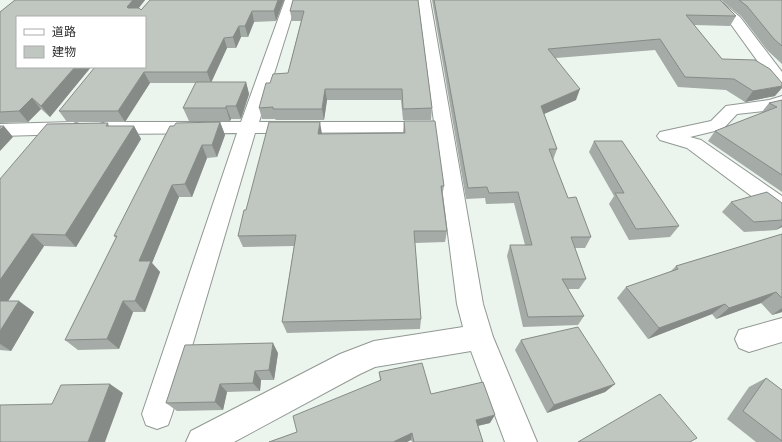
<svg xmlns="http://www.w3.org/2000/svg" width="782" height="442" font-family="Commissioner,'Noto Sans JP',sans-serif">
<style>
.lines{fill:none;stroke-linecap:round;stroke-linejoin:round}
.street-casing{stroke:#919893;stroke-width:2}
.street{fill:#fff;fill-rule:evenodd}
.wall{fill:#a5aba6}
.shaded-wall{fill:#868b87}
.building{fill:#c0c7c1;stroke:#868b87}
</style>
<rect width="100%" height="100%" fill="#ecf4ee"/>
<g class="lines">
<g class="street-casing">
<g id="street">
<path d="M 285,0 L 297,0 L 259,122 L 434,122 L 418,0 L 430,0 L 483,304 L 493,337 L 537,442 L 505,442 L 471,351 L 375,367 L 360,374 L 234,442 L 186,442 L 191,431 L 340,354 L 374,341 L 463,327 L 457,304 L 435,132 L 255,133 L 172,414 L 168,425 L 157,429 L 146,425 L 142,414 L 237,133 L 106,134 L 100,132 L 97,128 L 100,124 L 106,122 L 241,122 Z"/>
<path d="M 706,0 L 719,0 L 740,17 L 782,72 L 782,85 L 776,83 L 769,77 L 730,23 Z"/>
<path d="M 782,96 L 782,107 L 772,110 L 737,114 L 723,129 L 690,137 L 701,140 L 782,196 L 782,215 L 774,213 L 687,148 L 660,140 L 657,136 L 660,132 L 711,121 L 726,106 L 769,100 Z"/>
<path d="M 73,122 L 79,124 L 82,128 L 79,132 L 73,134 L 0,136 L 0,124 Z"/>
<path d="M 782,318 L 782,342 L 749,352 L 739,348 L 735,339 L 739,330 Z"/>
</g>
</g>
<use href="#street" class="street"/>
</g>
<g class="wall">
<path d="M 15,0 L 145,0 L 138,8 L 141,10 L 150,0 L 284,0 L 276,21 L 254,22 L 248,37 L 241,37 L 236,48 L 227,48 L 211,82 L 246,82 L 249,94 L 241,119 L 231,119 L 230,121 L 189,121 L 183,108 L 196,83 L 150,83 L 125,122 L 67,122 L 59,111 L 145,17 L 17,67 L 91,67 L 50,117 L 41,109 L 28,122 L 0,123 L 0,12 Z"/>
<path d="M 293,0 L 432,108 L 431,120 L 403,120 L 401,100 L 327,100 L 324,120 L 276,120 L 275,119 L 262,119 L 259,108 L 270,83 L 288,73 L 301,21 L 292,21 L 290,11 Z"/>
<path d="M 432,0 L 720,0 L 736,16 L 730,26 L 694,25 L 722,59 L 775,96 L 745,102 L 726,90 L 678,87 L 655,50 L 556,58 L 576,100 L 544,114 L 557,149 L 553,160 L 568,198 L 591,237 L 585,248 L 575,248 L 586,279 L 579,289 L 568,289 L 584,316 L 578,325 L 523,327 L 507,256 L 510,245 L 525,245 L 514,203 L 486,204 L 485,198 L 466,199 Z"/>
<path d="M 721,0 L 782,0 L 782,64 L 767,50 L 741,16 Z"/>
<path d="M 782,100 L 782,192 L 708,141 L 715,131 L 762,113 L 761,113 L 769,103 Z"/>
<path d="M 404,121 L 444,186 L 442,197 L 447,231 L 445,242 L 415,243 L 421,319 L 420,329 L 287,333 L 282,322 L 294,246 L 243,247 L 238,236 L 246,210 L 322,134 L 403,133 Z"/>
<path d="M 220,122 L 225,135 L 217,157 L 207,158 L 192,197 L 179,197 L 152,263 L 160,272 L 145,312 L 133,312 L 119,349 L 78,350 L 65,340 L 116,238 L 114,236 L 174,126 Z"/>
<path d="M 108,123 L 109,126 L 134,126 L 141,139 L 76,247 L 44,246 L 8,301 L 34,312 L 11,351 L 0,350 L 0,179 Z"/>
<path d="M 594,141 L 679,226 L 670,237 L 629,240 L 609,204 L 614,196 L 589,152 Z"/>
<path d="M 731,202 L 782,203 L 782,227 L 776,230 L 744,232 L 722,212 Z"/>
<path d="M 782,234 L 782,312 L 772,315 L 761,303 L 716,319 L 712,314 L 648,339 L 617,298 L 626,287 L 670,272 L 676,266 Z"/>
<path d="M 521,340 L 615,384 L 605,392 L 547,413 L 515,350 Z"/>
<path d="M 278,353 L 274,380 L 261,380 L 260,391 L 227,392 L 223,410 L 177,411 L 166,403 Z"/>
<path d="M 379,372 L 431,394 L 490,423 L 478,426 L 483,442 L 412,442 L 411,440 L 407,442 L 269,442 L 297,432 L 380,380 Z"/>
<path d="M 766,378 L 782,390 L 782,442 L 756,442 L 727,419 L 749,387 Z"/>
</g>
<g class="shaded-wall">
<path d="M 133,0 L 145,0 L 132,17 L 127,7 Z"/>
<path d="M 278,0 L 284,0 L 276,21 L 274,11 Z"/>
<path d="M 252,11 L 254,22 L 248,37 L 245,26 Z"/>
<path d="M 239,26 L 241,37 L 236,48 L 233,37 Z"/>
<path d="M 224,38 L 227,48 L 211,83 L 207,72 Z"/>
<path d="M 75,67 L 91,67 L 50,117 L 41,106 Z"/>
<path d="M 144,72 L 150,83 L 125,122 L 118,111 Z"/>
<path d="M 246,82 L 249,94 L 241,119 L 236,106 Z"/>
<path d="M 782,86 L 782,88 L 775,96 L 745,102 L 753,91 Z"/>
<path d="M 325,89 L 327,100 L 324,120 L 322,109 Z"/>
<path d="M 580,89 L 576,100 L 537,117 L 541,106 Z"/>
<path d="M 32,98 L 41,109 L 28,122 L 19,111 Z"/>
<path d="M 226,106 L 231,119 L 230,121 L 226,108 Z"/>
<path d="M 220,122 L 225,135 L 217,157 L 212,145 Z"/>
<path d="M 320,122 L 322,134 L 318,134 Z"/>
<path d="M 4,126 L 13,137 L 0,151 L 0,130 Z"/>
<path d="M 134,126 L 141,139 L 76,247 L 65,235 Z"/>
<path d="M 202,145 L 207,158 L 192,197 L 185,184 Z"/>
<path d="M 172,185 L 179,197 L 152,263 L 160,272 L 145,312 L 135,301 L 139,261 Z"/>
<path d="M 782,225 L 782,227 L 776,230 Z"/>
<path d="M 32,234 L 44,246 L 1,312 L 0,311 L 0,280 Z"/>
<path d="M 776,292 L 761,303 L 716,319 L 729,308 Z"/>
<path d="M 19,301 L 34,312 L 11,351 L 0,344 L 0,331 Z"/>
<path d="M 123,301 L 133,312 L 119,349 L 107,339 Z"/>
<path d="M 725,304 L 712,314 L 648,339 L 659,328 Z"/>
<path d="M 782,308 L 782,312 L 772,315 Z"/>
<path d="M 273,343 L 278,353 L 274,380 L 269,370 Z"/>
<path d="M 255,371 L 261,380 L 260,391 L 253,383 Z"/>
<path d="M 110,384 L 123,393 L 105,442 L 88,442 Z"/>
<path d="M 220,384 L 227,392 L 223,410 L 215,402 Z"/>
<path d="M 615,384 L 605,392 L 547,413 L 554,405 Z"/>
<path d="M 495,415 L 490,423 L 472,427 L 476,420 Z"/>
<path d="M 412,433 L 411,440 L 407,442 L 393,442 Z"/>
</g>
<g class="building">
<path d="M 15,0 L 133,0 L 127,7 L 128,8 L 139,8 L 141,10 L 150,0 L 278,0 L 274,11 L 252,11 L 245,26 L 239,26 L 233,37 L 224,38 L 207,72 L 144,72 L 118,111 L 59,111 L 95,67 L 145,67 L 145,17 L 17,17 L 17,67 L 75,67 L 41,106 L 32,98 L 19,111 L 0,112 L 0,12 Z"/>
<path d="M 293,0 L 418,0 L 432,108 L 403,109 L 402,89 L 325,89 L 322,109 L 273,109 L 273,107 L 259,108 L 266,83 L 270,83 L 273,74 L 288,73 L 304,11 L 290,11 Z"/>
<path d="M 434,0 L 720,0 L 736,16 L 686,15 L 722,59 L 755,60 L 770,69 L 782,83 L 782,86 L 753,91 L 734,79 L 685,77 L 660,39 L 548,49 L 580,89 L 541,106 L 557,149 L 549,149 L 568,198 L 576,197 L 591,237 L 571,237 L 586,279 L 562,279 L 584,316 L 528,317 L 510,245 L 532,245 L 518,192 L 489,193 L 487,187 L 468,188 Z"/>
<path d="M 739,0 L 782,0 L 782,46 L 774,39 L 747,6 Z"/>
<path d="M 196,82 L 246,82 L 236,106 L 226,106 L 226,108 L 183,108 Z"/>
<path d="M 782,100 L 782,175 L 715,131 L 777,107 L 769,103 Z"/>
<path d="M 404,121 L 435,121 L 444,186 L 441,186 L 447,231 L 414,231 L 421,319 L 282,322 L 296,235 L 238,236 L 244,210 L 246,210 L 269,122 L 320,122 L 318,134 L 405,133 Z"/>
<path d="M 220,122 L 212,145 L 202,145 L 185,184 L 172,185 L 139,261 L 151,261 L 135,301 L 123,301 L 107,339 L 65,340 L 117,236 L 114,236 L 170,126 L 174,126 L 176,123 Z"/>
<path d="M 108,123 L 106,126 L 134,126 L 65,235 L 32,234 L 0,280 L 0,179 L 47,124 Z"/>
<path d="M 0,126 L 4,126 L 0,130 Z"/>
<path d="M 594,141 L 622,141 L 679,226 L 636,229 L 615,193 L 624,193 Z"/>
<path d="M 767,192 L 782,203 L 782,220 L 754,222 L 731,202 Z"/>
<path d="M 782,234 L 782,298 L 776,292 L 729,308 L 725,304 L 659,328 L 626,287 L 678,269 L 676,266 Z"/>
<path d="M 0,301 L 19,301 L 0,331 Z"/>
<path d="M 578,327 L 615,384 L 554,405 L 521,340 Z"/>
<path d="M 273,343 L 269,370 L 255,371 L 253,383 L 220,384 L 215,402 L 166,403 L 185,345 Z"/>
<path d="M 422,363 L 431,394 L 483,382 L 495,415 L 476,420 L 483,442 L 414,442 L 412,433 L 393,442 L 269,442 L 297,432 L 293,416 L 381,380 L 379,372 Z"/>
<path d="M 766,378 L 782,390 L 782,441 L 743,411 Z"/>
<path d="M 110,384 L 88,442 L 0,442 L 0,405 L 52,404 L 61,385 Z"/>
<path d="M 660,394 L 697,438 L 690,442 L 578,442 Z"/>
</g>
<rect x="16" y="16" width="130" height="52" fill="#ffffff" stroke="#ababab"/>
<rect x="24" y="29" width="20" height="6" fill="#ffffff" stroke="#ababab"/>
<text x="52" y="36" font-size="12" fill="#2c2e2c">道路</text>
<rect x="24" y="46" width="20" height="12" fill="#c0c7c1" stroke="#ababab"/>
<text x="52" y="56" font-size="12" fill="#2c2e2c">建物</text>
</svg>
